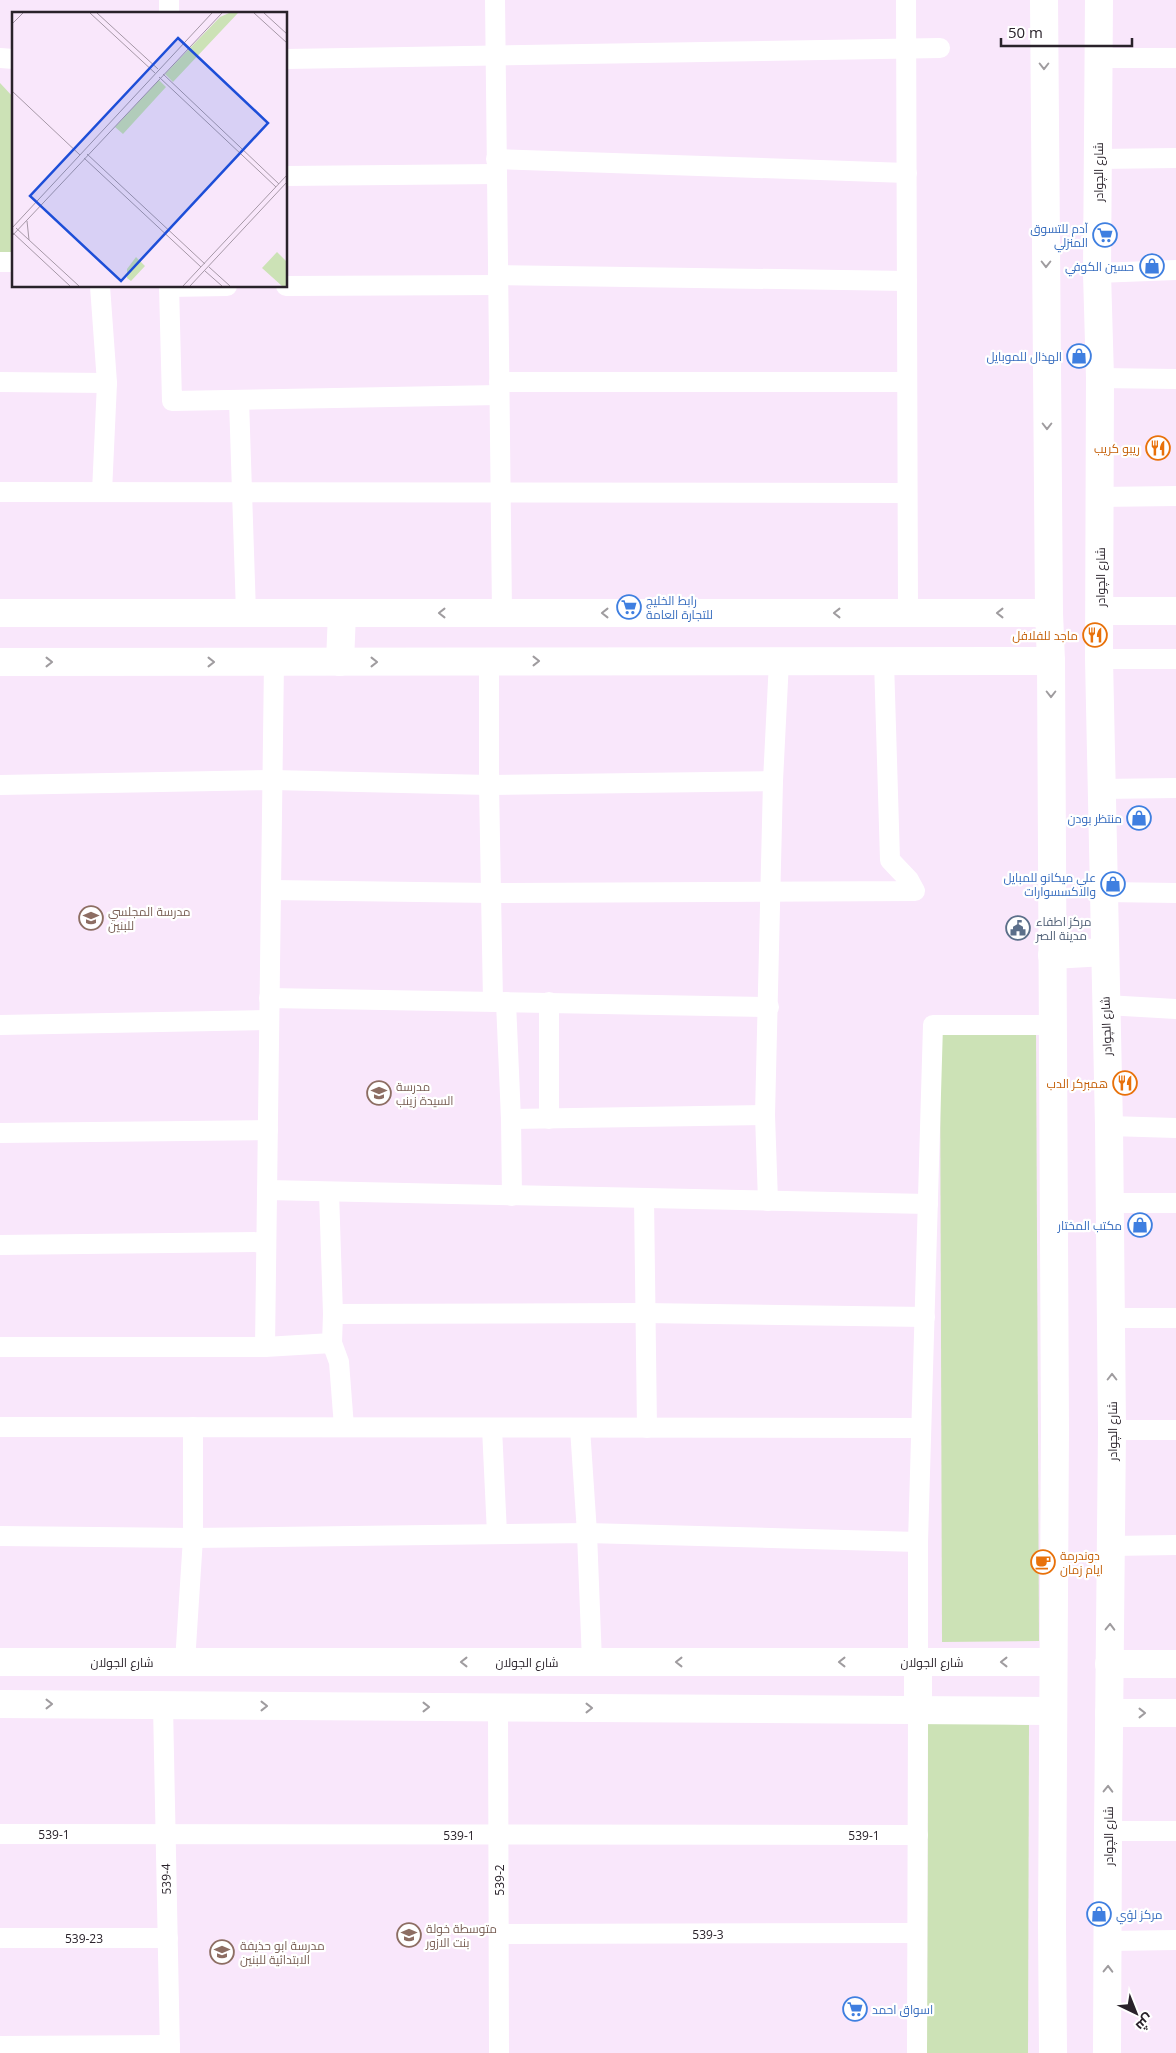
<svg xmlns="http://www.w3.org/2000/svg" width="1176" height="2053" font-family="'Open Sans',Cairo,sans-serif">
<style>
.green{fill:#cce2b6}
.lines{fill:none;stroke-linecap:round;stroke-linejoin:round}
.street{stroke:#fff;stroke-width:20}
.secondary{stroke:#fff;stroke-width:28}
.primary{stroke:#fff;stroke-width:28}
.oneway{stroke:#9f9c9f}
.labels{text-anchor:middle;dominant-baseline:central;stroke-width:4.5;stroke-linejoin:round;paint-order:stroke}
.street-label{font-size:12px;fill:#29222a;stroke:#fff}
.shop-label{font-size:12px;fill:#366cbe;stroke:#fff;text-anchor:end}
.food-label{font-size:12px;fill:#c56008;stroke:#fff;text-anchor:end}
.education-label{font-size:12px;fill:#785e54;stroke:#fff;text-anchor:start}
.service-label{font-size:12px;fill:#4e5e75;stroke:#fff;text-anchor:start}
.inset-road{fill:none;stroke:#a698a7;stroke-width:1}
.view{fill:#1d4ed8;fill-opacity:0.15;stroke:#1d4ed8;stroke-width:2.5}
.inset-edge{fill:none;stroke:#29222a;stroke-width:2.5}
</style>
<rect width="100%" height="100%" fill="#f9e7fb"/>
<g class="green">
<path d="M 0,83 L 14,98 L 14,262 L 0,262 Z"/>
<path d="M 1036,1032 L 1039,1641 L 942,1642 L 940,1033 Z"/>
<path d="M 928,1721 L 1029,1725 L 1028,2053 L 927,2053 Z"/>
</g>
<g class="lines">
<g class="street">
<path d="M 169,0 L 169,14"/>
<path d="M 495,0 L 502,613"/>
<path d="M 906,0 L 908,613"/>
<path d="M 0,58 L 14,59"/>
<path d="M 1099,58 L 1176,58"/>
<path d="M 286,59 L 940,48"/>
<path d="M 496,159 L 907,173"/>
<path d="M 1098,159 L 1176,158"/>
<path d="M 286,176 L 497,174"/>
<path d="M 0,262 L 14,262"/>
<path d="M 1097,273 L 1176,270"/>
<path d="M 498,275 L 907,281"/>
<path d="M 100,286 L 107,383 L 102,492"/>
<path d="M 169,286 L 172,401 L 499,395"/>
<path d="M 286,286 L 498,285"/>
<path d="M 169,287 L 227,286"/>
<path d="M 1100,378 L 1176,379"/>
<path d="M 0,382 L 107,383"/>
<path d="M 499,382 L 907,382"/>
<path d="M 239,400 L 246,613"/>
<path d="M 0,492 L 907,493"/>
<path d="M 1099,497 L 1176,496"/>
<path d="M 1099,659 L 1176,659"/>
<path d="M 489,661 L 489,785 L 493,1001"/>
<path d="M 0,785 L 272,780 L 489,785 L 773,781"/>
<path d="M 1101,789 L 1176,788"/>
<path d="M 271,890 L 491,893 L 915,891 L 909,880 L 890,860 L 884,661"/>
<path d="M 1104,892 L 1176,893"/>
<path d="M 269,998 L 769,1007"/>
<path d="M 506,1002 L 511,1119 L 512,1196"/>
<path d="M 549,1002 L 549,1119"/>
<path d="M 1106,1005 L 1176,1009"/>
<path d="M 0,1025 L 269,1020"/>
<path d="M 511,1119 L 765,1115"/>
<path d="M 1109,1126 L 1176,1128"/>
<path d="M 0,1133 L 268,1130"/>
<path d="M 267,1190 L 928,1204"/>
<path d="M 329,1192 L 333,1314 L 332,1343 L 339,1362 L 344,1427"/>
<path d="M 644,1198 L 647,1428"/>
<path d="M 768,1201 L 765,1115 L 773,781 L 779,661"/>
<path d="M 1109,1203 L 1176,1203"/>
<path d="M 0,1245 L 266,1242"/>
<path d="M 333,1314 L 644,1313 L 925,1317"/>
<path d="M 1111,1318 L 1176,1318"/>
<path d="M 0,1347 L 265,1347 L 332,1343"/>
<path d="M 265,1347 L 274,662"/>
<path d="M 0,1427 L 921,1428"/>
<path d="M 492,1428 L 497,1534"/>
<path d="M 580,1428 L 587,1533 L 592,1662"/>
<path d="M 1112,1430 L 1176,1430"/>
<path d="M 0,1536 L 193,1538 L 587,1533 L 918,1542"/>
<path d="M 1111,1546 L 1176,1545"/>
<path d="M 185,1662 L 193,1538 L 193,1427"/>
<path d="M 918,1662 L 918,1542 L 933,1025 L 1052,1025"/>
<path d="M 163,1705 L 170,2053"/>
<path d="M 498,1708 L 499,2053"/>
<path d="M 1108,1831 L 1176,1831"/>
<path d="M 0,1834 L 918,1835"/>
<path d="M 499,1934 L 917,1933"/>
<path d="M 0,1938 L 168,1938"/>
<path d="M 1109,1941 L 1176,1940"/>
<path d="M 0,2046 L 170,2045"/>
<path d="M 917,2053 L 918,1711"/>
</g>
<g class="secondary">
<path d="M 1100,611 L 1176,611"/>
<path d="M 0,613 L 1049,613"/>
<path d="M 0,662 L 1051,661"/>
<path d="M 340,662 L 342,613"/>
<path d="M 0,1662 L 1053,1662"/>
<path d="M 918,1662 L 918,1711"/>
<path d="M 1109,1664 L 1176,1664"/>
<path d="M 0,1704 L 1053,1711"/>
<path d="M 1109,1713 L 1176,1713"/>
</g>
<g class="primary">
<path d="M 1044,0 L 1049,613 L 1051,661 L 1055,1430 L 1052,1924 L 1053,2053"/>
<path d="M 1099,0 L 1097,273 L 1100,378 L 1099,659 L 1109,1126 L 1112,1430 L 1108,1831 L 1107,2053"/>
<path d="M 1052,955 L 1105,952"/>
</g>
</g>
<defs><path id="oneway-chevron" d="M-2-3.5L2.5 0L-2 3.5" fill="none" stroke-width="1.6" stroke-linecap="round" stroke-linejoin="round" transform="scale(1.25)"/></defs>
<g class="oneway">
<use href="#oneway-chevron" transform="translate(1044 66) rotate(90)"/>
<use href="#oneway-chevron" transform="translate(1046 264) rotate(90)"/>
<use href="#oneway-chevron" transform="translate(1047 426) rotate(90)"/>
<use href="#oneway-chevron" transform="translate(442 613) rotate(-180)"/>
<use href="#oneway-chevron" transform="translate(605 613) rotate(-180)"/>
<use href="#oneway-chevron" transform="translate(837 613) rotate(-180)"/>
<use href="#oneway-chevron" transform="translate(1000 613) rotate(180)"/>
<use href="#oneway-chevron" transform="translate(536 661)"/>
<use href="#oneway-chevron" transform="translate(49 662)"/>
<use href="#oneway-chevron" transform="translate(211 662)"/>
<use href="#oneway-chevron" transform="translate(374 662)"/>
<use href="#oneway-chevron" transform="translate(1051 694) rotate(90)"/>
<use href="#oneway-chevron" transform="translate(1112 1377) rotate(-90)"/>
<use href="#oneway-chevron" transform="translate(1110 1627) rotate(-89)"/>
<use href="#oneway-chevron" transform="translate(464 1662) rotate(-180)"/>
<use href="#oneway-chevron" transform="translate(679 1662) rotate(180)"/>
<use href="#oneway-chevron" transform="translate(842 1662) rotate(180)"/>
<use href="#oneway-chevron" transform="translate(1004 1662) rotate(-180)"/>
<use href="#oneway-chevron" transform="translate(49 1704)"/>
<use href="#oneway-chevron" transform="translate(264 1706)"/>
<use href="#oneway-chevron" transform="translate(426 1707)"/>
<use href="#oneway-chevron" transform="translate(589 1708)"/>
<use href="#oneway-chevron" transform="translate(1142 1713)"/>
<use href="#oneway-chevron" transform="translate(1108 1789) rotate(-89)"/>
<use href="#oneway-chevron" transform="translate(1108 1969) rotate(-89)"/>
</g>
<defs>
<g id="supermarket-ring" transform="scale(1.25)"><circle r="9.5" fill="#fff" stroke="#3f7fe0" stroke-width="1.5"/><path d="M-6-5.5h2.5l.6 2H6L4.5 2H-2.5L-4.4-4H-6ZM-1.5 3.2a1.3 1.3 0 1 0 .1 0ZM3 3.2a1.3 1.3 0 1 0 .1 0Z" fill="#3f7fe0"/></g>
<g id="shop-ring" transform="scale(1.25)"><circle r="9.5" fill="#fff" stroke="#3f7fe0" stroke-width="1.5"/><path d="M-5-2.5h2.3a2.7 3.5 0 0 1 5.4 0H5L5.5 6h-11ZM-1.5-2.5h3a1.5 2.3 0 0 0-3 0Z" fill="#3f7fe0"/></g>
<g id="restaurant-ring" transform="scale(1.25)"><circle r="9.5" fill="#fff" stroke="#e8710a" stroke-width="1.5"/><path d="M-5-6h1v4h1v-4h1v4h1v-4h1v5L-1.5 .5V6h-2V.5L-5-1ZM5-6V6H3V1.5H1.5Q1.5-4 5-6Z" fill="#e8710a"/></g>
<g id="school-ring" transform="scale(1.25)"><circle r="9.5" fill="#fff" stroke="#8d6e63" stroke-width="1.5"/><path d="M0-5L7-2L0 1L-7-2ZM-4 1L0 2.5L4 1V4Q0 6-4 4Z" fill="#8d6e63"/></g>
<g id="civic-ring" transform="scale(1.25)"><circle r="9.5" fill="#fff" stroke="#5c6f8a" stroke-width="1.5"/><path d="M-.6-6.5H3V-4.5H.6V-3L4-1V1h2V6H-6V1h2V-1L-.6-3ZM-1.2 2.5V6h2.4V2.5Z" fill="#5c6f8a"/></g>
<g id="cafe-ring" transform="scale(1.25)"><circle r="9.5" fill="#fff" stroke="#e8710a" stroke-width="1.5"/><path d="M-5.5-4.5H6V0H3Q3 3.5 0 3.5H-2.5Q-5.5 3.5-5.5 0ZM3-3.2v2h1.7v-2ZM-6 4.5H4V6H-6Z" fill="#e8710a"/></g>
</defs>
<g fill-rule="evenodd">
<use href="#supermarket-ring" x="1105" y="235"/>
<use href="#shop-ring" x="1152" y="266"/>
<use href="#shop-ring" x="1079" y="356"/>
<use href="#restaurant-ring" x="1158" y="448"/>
<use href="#supermarket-ring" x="629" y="607"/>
<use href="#restaurant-ring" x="1095" y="635"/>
<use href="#shop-ring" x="1139" y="818"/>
<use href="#shop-ring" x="1113" y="884"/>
<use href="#school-ring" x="91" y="918"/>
<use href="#civic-ring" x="1018" y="928"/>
<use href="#restaurant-ring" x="1125" y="1083"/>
<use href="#school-ring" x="379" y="1093"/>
<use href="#shop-ring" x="1140" y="1225"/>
<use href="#cafe-ring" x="1043" y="1562"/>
<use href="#shop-ring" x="1099" y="1914"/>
<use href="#school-ring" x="409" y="1935"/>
<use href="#school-ring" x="222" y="1952"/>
<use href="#supermarket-ring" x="855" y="2009"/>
</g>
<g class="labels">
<g class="street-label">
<text transform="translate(1098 172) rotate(-90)">شارع الچوادر</text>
<text transform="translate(1100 577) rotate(-90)">شارع الچوادر</text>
<text transform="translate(1106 1026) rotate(-92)">شارع الچوادر</text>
<text transform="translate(1112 1431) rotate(-90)">شارع الچوادر</text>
<text x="122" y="1662">شارع الجولان</text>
<text x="527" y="1662">شارع الجولان</text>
<text x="932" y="1662">شارع الجولان</text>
<text x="54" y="1834">539-1</text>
<text x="459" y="1835">539-1</text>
<text x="864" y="1835">539-1</text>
<text transform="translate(1108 1836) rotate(-90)">شارع الچوادر</text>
<text transform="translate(166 1879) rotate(-91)">539-4</text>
<text transform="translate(499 1880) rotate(-90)">539-2</text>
<text x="708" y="1934">539-3</text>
<text x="84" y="1938">539-23</text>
</g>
<g class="shop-label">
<text x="1088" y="228">آدم للتسوق<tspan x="1088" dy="14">المنزلي</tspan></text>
<text x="1134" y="266">حسين الكوفي</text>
<text x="1062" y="356">الهذال للموبايل</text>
<text x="646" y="600" text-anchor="start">رابط الخليج<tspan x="646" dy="14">للتجارة العامة</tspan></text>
<text x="1122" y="818">منتظر بودن</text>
<text x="1096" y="877">علي ميكانو للمبايل<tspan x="1096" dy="14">والاكسسوارات</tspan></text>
<text x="1122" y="1225">مكتب المختار</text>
<text x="1116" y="1914" text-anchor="start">مركز لؤي</text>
<text x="872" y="2009" text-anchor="start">اسواق احمد</text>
</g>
<g class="food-label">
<text x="1140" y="448">ريبو كريب</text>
<text x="1078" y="635">ماجد للفلافل</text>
<text x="1108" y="1083">همبركر الدب</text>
<text x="1060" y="1555" text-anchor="start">دوندرمة<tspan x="1060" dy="14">ايام زمان</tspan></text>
</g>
<g class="education-label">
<text x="108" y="911">مدرسة المجلسي<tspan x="108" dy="14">للبنين</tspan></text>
<text x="396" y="1086">مدرسة<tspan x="396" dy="14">السيدة زينب</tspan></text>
<text x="426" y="1928">متوسطة خولة<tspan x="426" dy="14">بنت الازور</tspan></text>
<text x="240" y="1945">مدرسة ابو حذيفة<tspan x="240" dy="14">الابتدائية للبنين</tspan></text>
</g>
<g class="service-label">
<text x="1036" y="921">مركز اطفاء<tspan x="1036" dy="14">مدينة الصر</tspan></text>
</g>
</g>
<g transform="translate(12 12)">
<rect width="275" height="275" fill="#f9e7fb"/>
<path d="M 217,1 L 226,1 L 161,70 L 153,62 L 208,5 ZM 147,68 L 154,75 L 111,122 L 103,115 ZM 265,240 L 275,250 L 274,274 L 270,274 L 250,256 ZM 124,245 L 133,254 L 119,269 L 115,266 L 115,257 Z" fill="#cce2b6"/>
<path class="inset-road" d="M 78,1 L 143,61M 85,1 L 146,57M 242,1 L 275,31M 252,1 L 275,22M 0,12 L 11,1M 151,62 L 267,172M 147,65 L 264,175M 0,79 L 68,143M 75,142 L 193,252M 72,146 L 189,255M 15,209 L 17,228M 0,216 L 200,1M 4,216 L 67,274M 0,220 L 58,274M 0,224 L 210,1M 197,255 L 218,274M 193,259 L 210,274M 171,274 L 275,163M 178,274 L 275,170"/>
<path class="view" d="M 166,26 L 256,111 L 109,269 L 18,184 Z"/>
<rect width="275" height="275" class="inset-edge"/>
</g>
<g transform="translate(1136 2013) rotate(137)" stroke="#ffffff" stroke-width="4" paint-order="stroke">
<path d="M0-4L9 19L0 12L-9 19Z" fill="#29222a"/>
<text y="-8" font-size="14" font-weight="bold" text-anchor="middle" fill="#29222a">ش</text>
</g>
<path d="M1001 38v8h131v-8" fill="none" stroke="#29222a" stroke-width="2.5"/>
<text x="1008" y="38" font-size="15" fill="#29222a" stroke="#ffffff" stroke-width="4" paint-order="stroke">50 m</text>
</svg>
